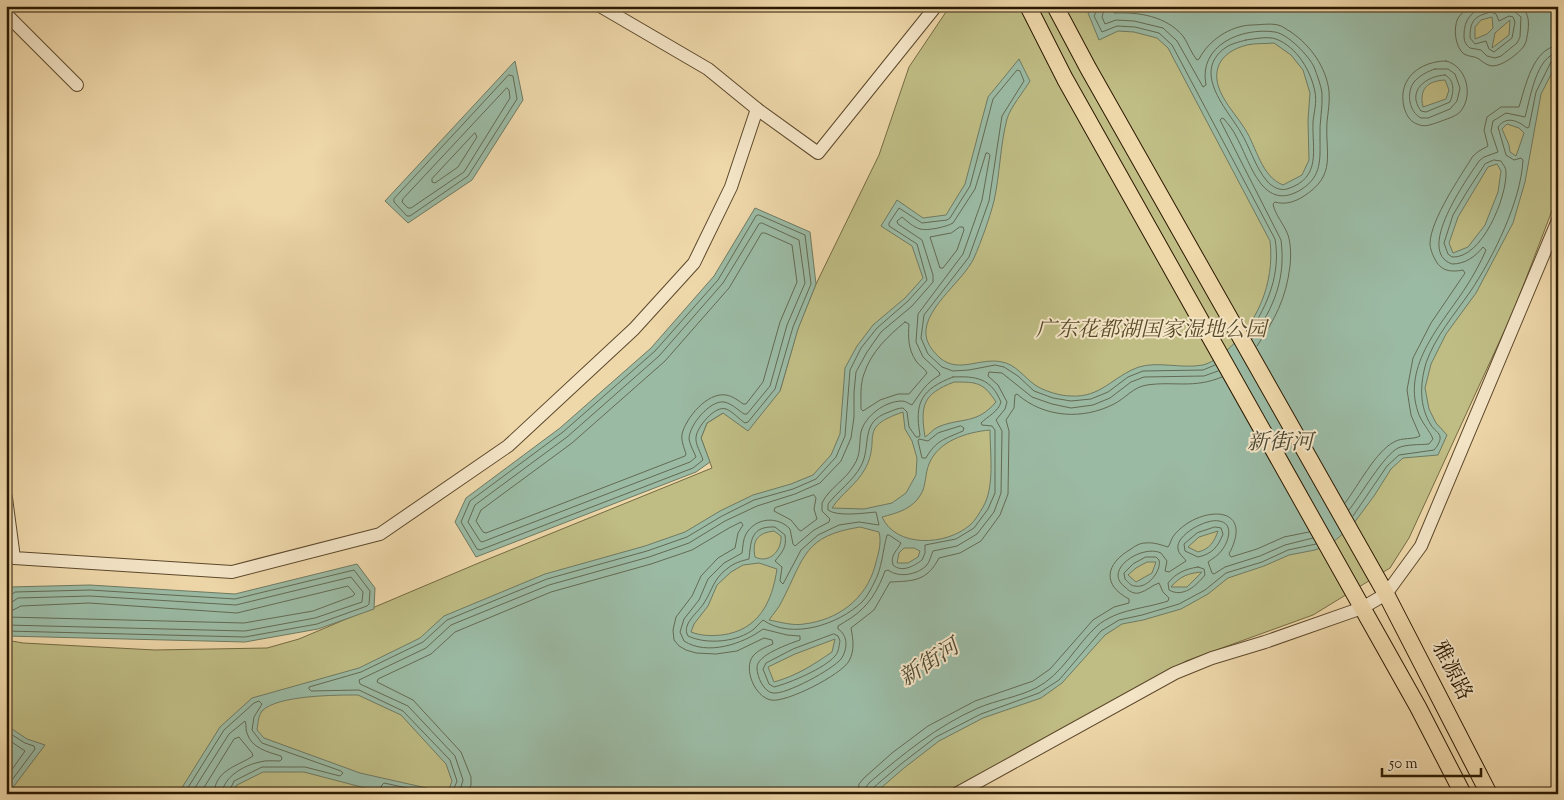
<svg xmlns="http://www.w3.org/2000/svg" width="1564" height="800" font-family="'Sorts Mill Goudy','Noto Serif SC',serif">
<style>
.green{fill:#bfbc84;stroke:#756a42}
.water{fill:#9bbaa4;stroke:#6e7a63;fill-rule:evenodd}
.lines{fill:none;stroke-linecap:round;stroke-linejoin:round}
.shore{stroke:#636a52;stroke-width:1}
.minor-casing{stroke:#5c482b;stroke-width:14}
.major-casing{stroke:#2b1901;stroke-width:18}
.minor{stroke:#f4e5c7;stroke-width:12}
.major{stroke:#eed7a9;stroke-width:16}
.labels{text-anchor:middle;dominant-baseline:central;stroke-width:4;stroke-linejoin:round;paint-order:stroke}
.park-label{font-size:21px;font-style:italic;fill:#574a28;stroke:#f4e5c7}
.street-label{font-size:21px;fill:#2b1901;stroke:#f4e5c7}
.water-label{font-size:22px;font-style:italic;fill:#4d4932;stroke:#f4e5c7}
</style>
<rect width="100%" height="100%" fill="#eed7a9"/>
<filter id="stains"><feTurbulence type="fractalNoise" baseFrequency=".004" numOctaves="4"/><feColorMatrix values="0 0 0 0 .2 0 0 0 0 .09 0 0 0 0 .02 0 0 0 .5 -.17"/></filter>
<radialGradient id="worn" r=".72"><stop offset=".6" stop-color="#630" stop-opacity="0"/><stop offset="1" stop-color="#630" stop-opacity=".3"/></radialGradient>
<path class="green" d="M 950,6 L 1558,6 L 1558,195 L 1514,310 L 1409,538 L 1390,568 L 1313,615 L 1186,661 L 955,794 L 6,794 L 6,640 L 23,643 L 155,650 L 267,648 L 299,639 L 481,562 L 712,468 L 701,438 L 707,423 L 723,413 L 780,391 L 798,328 L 816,284 L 879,155 L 909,67 Z"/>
<g class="water">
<path d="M 1096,6 L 1558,6 L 1558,61 L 1541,94 L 1525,182 L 1513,223 L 1476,293 L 1446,334 L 1431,364 L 1425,388 L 1429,409 L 1436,423 L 1447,435 L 1438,455 L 1403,458 L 1391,469 L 1374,496 L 1351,527 L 1332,543 L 1315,550 L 1289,555 L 1264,566 L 1228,578 L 1208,594 L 1181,609 L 1143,620 L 1122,624 L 1105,635 L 1062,683 L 1041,698 L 983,718 L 939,741 L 904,768 L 874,794 L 388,794 L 304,772 L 263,772 L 237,785 L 232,794 L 178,794 L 220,727 L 252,698 L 359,668 L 420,638 L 444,616 L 545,574 L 645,546 L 685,532 L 720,511 L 753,495 L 791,484 L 813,475 L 831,455 L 840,434 L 845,368 L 857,346 L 873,325 L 905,298 L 923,278 L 912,246 L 881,226 L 897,200 L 923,218 L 946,215 L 965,184 L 988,97 L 1019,59 L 1030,81 C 1024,91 1010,108 1007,119 C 1000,146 1000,174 994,201 C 990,217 981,242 974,258 C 963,282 918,312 927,340 C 930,348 934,352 940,358 C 959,374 980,357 1002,362 C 1015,364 1024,377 1035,385 C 1044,391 1060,396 1071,396 C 1101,398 1113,376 1139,367 C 1158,361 1182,369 1203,365 C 1211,363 1219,357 1225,352 C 1257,325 1275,283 1270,241 L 1168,48 L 1157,38 L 1134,32 L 1118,31 L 1099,40 L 1088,13 ZM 1492,17 L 1493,28 L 1487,34 L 1475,39 L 1475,27 L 1481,20 ZM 1510,20 L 1509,35 L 1492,48 L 1495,33 ZM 1274,43 L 1291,55 L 1303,70 L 1310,93 L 1308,120 L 1309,160 L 1302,175 L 1283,185 C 1261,176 1257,148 1245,129 C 1238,118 1229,108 1223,97 C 1209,72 1219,52 1247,45 C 1255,43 1265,44 1274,43 ZM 1445,80 L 1449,90 L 1446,99 L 1423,107 C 1419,89 1427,81 1445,80 ZM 1507,124 L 1519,128 L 1524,133 L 1516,156 L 1510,152 L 1509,145 L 1502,129 ZM 1497,164 L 1501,171 L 1498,192 L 1485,225 L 1468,247 L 1453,253 L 1449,243 L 1458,217 L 1488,167 ZM 954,382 C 977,382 983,382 996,402 C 976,425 962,417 938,427 C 933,429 930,434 925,437 C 920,405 923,394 954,382 ZM 903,412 L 905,429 L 912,441 L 917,458 L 916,475 L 906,493 L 892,503 L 864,509 L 832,508 C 841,494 857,484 865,469 C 882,438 856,428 903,412 ZM 990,430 C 990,453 995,487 983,507 C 980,512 975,521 970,525 C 946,546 896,548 882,517 C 897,513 913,509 921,494 C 926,487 925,473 929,464 C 938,441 967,432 990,430 ZM 860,527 L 879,532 C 882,544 878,554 875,566 C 866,599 838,620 804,624 C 793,626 780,622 769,620 C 773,614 779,608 782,601 C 805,556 804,536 860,527 ZM 774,531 L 781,536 C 782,551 769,564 755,557 C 752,541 757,533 774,531 ZM 1218,531 C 1214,542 1210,549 1198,552 L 1188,547 L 1199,537 ZM 904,548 L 914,548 L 920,551 L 918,557 L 908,563 L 897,563 L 899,553 ZM 1147,562 L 1156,562 L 1152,573 L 1136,582 L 1128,575 L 1136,568 ZM 759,563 L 777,569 C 772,602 759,630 722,635 C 712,636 701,636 691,632 L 694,624 L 708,606 L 717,585 L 731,572 L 743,565 ZM 1202,572 L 1187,587 L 1171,587 C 1180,576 1189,573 1202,572 ZM 835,639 L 832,652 C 813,665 796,676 774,682 L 768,667 L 795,654 ZM 358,695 L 401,715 L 446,764 L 452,781 L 449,789 L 431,789 L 360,773 L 264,738 L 257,730 C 258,723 258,717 262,711 C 277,695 337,695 358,695 Z"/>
<path d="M 515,61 L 523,100 L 472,180 L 408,223 L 385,201 Z"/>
<path d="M 755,208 L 810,232 L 816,284 L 798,329 L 780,391 L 748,431 L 723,413 L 707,423 L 701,438 L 710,462 L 696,472 L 476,557 L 455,522 L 466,498 L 560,428 L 651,348 L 714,276 Z"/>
<path d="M 357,564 L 375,588 L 374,609 L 318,629 L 245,642 L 6,636 L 6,605 L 9,587 L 90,585 L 235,594 Z"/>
<path d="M 6,725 L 27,739 L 45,745 L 8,794 L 6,794 Z"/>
</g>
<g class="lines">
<g class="shore">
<path d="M 1099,6 L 1094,16 L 1102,32 L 1117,26 L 1135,27 L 1159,33 L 1172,45 L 1275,239 C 1281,273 1268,305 1249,333"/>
<path d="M 1105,6 L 1102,17 L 1105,24 L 1116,20 L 1134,21 L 1163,28 L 1177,41 L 1203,87 L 1206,85 C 1198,45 1242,27 1275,32 C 1288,34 1309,56 1314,67 C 1317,75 1321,85 1322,93 C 1323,108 1319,123 1320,138 C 1320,159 1322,176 1302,189 C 1263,214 1251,164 1237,138 C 1234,131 1229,125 1224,119 L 1222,118 L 1220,120 L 1281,240 C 1286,279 1274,307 1252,339"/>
<path d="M 1113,6 L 1114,13 C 1139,12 1166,16 1183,36 C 1188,43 1191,53 1197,60 L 1199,59 C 1209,40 1230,26 1251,25 C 1260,25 1270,23 1278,25 C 1283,26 1287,30 1291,32 C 1311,46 1326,67 1329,91 C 1330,102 1328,112 1327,122 C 1325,154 1337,175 1304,196 C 1295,202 1285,205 1275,202 L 1273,204 C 1275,215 1284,224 1288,235 C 1291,244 1291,256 1290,266 C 1286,299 1275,319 1257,346"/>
<path d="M 1468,6 C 1465,10 1461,14 1458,18 C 1453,28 1455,47 1464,54 C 1469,57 1475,56 1479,59 C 1483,62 1486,65 1492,66 C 1503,66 1518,54 1524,46 C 1527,41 1527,36 1528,31 C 1529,21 1529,14 1521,6"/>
<path d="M 1486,6 C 1472,11 1464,19 1464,35 C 1464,41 1465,44 1470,48 L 1481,50 L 1487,56 L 1495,58 L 1501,56 L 1517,43 L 1520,37 L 1521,17 L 1513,10 L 1502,11 L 1495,6"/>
<path d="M 1491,12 L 1496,14 L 1499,21 L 1509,16 L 1513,17 L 1515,22 L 1512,38 L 1494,52 L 1489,49 L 1486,41 L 1475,44 L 1470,38 C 1470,21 1474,16 1491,12 Z"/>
<path d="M 1246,40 C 1254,39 1268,36 1276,39 C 1297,47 1311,71 1315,92 C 1317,102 1314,112 1313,122 C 1312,150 1322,178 1287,189 C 1280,191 1272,187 1267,181 C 1255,167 1250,147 1240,131 C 1226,108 1192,72 1225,48 C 1230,44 1239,42 1246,40 Z"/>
<path d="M 1446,61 C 1467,66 1474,96 1460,112 C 1455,117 1446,119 1439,122 C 1432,124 1425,128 1417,124 C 1409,121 1406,114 1404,107 C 1397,78 1421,61 1446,61 Z"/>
<path d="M 1435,69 L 1448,69 L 1455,74 L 1460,88 L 1457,101 L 1450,109 L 1428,118 L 1421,118 C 1409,112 1406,93 1414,82 C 1419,76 1428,71 1435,69 Z"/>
<path d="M 509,75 L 513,76 L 517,99 L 468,176 L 410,216 L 407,216 L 394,202 L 394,199 Z"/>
<path d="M 1445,75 C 1455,80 1454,92 1450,102 L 1426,112 L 1421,111 C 1406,91 1426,76 1445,75 Z"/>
<path d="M 507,88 L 509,90 L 510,98 L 464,172 L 411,208 L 408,208 L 402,202 L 403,199 Z"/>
<path d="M 475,133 L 477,137 L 458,167 L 435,183 L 432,182 L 432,179 Z"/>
<path d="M 1494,160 L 1501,161 C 1503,165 1506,167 1506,172 C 1507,197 1482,259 1452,257 L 1448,254 L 1444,243 L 1453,215 L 1468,190 L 1485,164 Z"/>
<path d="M 759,215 L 805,235 L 811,284 L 793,327 L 775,389 L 748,422 L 745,423 C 739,419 732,411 726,409 C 715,405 697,427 696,437 C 695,444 701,453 703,460 L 693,468 L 480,550 L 477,549 L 461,522 L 470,501 L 563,432 L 655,351 L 718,280 L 756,216 Z"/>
<path d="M 762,223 L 799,240 L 805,283 L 787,325 L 770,386 L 747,414 L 744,414 C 738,410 731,403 724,402 C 710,400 689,425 689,439 C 690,445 694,452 696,457 L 690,462 L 482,542 L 480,541 L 468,522 L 475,505 L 567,437 L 659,356 L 723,283 L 759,224 Z"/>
<path d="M 960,227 L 963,227 L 964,230 L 957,250 L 943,268 L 940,268 L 930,237 L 951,233 Z"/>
<path d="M 762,233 L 765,233 L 792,245 L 797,282 L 780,322 L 763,382 L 746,404 L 743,404 C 738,400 732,396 726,395 C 707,392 686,418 682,434 C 681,441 684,447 686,454 L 685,456 L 486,533 L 483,532 L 476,521 L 481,510 L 572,443 L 665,361 L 729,288 Z"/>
<path d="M 905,322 L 909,324 C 908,337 908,349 916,361 C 919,366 925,368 927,373 L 909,394 L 898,394 L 880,400 L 863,411 L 861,409 C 861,398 860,384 864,374 C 871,352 888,336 905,322 Z"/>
<path d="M 953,377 C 976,376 991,378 1001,402 C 998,412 988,416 981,423 L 982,425 L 992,426 L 995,430 L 995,493 L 988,509 L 974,528 L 956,539 L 925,545 L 925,553 L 922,560 C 914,566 902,573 893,565 C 890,555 897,551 901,543 L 889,535 L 887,535 C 883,549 882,569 874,583 C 871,589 867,597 862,602 C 838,625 791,640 763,620 C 760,623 757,626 754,629 C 738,642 707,645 688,636 C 681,624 698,613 704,603 C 713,589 713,579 728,568 C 734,563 741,561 749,559 C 751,540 751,526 775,527 L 785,535 C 787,548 782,552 775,561 L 782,567 L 780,581 L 783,584 L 801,550 L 818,535 L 839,525 L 859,522 L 879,525 L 876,512 C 865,513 837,517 828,510 L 828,504 C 838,491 853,481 861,466 C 872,445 859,422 889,412 C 894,410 898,408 903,408 L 907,412 L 909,427 L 916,437 L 919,437 L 920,435 C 914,402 922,389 953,377 Z"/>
<path d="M 961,426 L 964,428 L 963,431 C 945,439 936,440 926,458 L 922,458 L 918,441 L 919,439 L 928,441 L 938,433 Z"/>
<path d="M 814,495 L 816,498 L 814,509 L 817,519 L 801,531 L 799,530 L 791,520 L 774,511 L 775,508 Z"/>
<path d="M 1345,503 C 1358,486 1376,451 1394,442 C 1402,437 1413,440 1420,436 L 1411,415 L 1407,390 L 1413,358 L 1431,323 L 1465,273 L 1463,270 C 1453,272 1442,272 1436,261 C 1433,256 1430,249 1430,243 C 1431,219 1460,177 1473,156 L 1479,151 L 1488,146 L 1484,130 L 1487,117 L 1501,107 L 1519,107 C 1525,88 1533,47 1558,46"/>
<path d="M 1349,510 C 1360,496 1384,455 1398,448 C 1406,444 1420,445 1429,444 L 1433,439 C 1430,431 1421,422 1418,412 C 1402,365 1442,324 1466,287 C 1473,276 1481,262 1486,250 L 1483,247 C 1475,257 1465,264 1452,264 C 1415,251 1467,179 1479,161 L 1484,157 L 1498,152 L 1491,131 L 1493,121 L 1506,113 L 1525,117 C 1530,100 1536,55 1558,53"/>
<path d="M 1353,516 L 1387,466 L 1399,455 L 1434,450 C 1436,448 1441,441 1440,437 C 1440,433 1433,429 1431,425 C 1419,406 1420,384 1426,363 C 1435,337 1454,315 1470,292 C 1493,258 1521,201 1523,160 L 1521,158 L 1514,160 L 1506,155 L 1498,127 C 1506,116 1517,120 1527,128 L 1529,127 L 1536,92 L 1551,62 L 1558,60"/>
<path d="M 1215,527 L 1221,528 L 1223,534 C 1218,547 1212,554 1198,557 L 1185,551 L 1184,544 L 1197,533 Z"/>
<path d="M 1146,557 L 1156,557 L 1159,560 C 1162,571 1147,589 1135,586 C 1131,586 1128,582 1125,579 L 1124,573 L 1133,564 Z"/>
<path d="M 1198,567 L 1204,569 L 1205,575 C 1196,586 1183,598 1169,590 L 1168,583 C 1176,573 1185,569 1198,567 Z"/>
<path d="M 6,596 L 10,596 L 15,592 L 90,590 L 235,599 L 354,570 L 370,591 L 369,604 L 367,606 L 317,624 L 245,637 L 6,631"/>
<path d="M 6,603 L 12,602 L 18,598 L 90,596 L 236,605 L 351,577 L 363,592 L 362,602 L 315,618 L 245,631 L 6,625"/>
<path d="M 6,610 L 13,610 L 21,606 L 89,603 L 237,613 L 348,586 L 355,594 L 353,596 L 313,611 L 244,623 L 6,617"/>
<path d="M 834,634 L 838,636 L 840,641 C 839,645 839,652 835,656 C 825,668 790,683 774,687 L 769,684 L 763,669 L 766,663 L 793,649 Z"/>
<path d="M 6,731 L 25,743 L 34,746 L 35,749 L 6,788"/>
<path d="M 6,738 L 25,751 L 6,778"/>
<path d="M 184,794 L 224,730 L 254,703 L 259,701 L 262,704 L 254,717 L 252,730 L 262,743 L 341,771 L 343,773 L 340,776 L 305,767 L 262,767 L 234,781 L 228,794"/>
<path d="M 191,794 L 229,734 L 245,721 C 247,725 245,729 247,733 C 251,748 268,752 281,756 L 282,759 L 280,761 C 273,761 266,760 260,762 C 244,765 223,777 222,794"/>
<path d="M 200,794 L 234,739 L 239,737 L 252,753 L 253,756 C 236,767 215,770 214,794"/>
<path d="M 384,794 L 381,786 L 384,783 L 430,793 L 449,794 L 453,791 L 457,781 L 450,760 L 403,711 L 359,690 L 311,691 L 309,689 L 309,687 L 361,672 L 423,642 L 447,620 L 520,590 L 547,579 L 647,551 L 687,537 L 722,516 L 754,500 L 793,489 L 816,479 L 836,457 L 845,436 L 850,370 L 861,348 L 877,328 L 908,301 L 927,280 L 917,244 L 889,226 L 889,223 L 899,208 L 922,223 L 947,220 L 950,218 L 970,186 L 993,99 L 1017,70 L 1020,71 L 1024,81 L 1002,116 L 989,201 L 969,257 L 924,315 L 921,338 L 928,354 L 942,367 L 953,371 L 969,370 L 995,365 L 1004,367 L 1018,376 L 1034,391 L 1053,398 L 1071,401 L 1091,399 L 1108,392 L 1128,377 L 1143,371 L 1203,370 L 1215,365"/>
<path d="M 459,794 L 463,780 L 455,756 L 408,706 L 360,684 L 359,680 L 426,648 L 451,625 L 549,585 L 649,557 L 689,543 L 725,521 L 757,506 L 795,494 L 820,483 L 841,461 L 851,438 L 854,417 L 854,392 L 856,372 L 867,352 L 881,332 L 912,306 L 933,282 L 933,275 L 922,240 L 898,224 L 897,221 L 902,217 C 907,221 913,227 920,229 C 928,231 946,227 953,223 L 975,189 L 986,153 L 988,153 L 990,155 L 982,200 L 963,254 L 918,314 L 916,342 L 923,357 L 939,372 L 940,375 C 926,383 921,392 912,405 C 909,404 906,401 902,401 C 885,401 865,416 861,432 C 859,444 861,455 854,465 C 846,480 829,488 822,503 L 822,511 L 830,519 L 829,522 L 814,530 L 795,546 L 793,544 L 790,529 C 778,516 756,517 746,534 C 743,539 743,547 742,553 L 724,563 L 708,579 L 699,600 L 684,619 L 680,632 L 684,641 C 707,656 743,644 763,629 L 787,635 L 800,636 L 800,640 C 789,644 756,655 757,668 C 757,677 764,692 773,693 C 786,695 833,669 841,659 C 848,649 848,635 838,629 L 838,626 C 842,623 847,621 851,618 C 869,606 878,590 885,571 L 888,570 C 899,578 916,575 926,566 C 930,562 931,555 933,551 L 957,546 L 977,534 L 994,512 L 1001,493 L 1002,431 L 996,420 L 1005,409 L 1007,402 L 998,385 L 988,376 L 989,372 L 1002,373 L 1032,397 L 1052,404 L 1071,408 L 1093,405 L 1110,398 L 1131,382 L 1144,377 L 1204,376 L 1218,371"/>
<path d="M 467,794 L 471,785 L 471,777 L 461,752 L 413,700 L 377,682 L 378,679 L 431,654 L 455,632 L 551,592 L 651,564 L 692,550 L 729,528 L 741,522 L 743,525 L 738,533 L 735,548 L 718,558 L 701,576 L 692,596 L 676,617 L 673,630 L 674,640 L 679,646 L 686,650 L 696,653 L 716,654 L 737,651 L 764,638 L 772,640 L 773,644 C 766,647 758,650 753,656 C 743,669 755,697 771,700 C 786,703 841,675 849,661 C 855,650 853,639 851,628 L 874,610 L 890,582 C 914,581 927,581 939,558 L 960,553 L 981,541 L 1000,515 L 1008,494 L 1009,431 L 1006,420 L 1014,408 L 1015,395 L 1017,394 C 1044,418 1083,420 1114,404 C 1126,398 1133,387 1147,385 C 1174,381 1193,389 1222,377"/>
<path d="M 858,794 L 859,784 L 864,778 L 892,753 L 928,726 L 975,701 L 1033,681 L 1050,669 L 1093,620 L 1114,607 L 1129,603 L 1129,599 C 1102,585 1105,564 1131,549 C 1135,546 1140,543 1145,543 C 1154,542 1161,545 1168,547 C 1171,543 1171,538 1175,534 C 1199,506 1256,503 1229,554 L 1231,557 L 1257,549 L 1284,537 L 1309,532"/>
<path d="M 865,794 L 866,787 L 869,783 C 903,754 937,726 978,708 C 997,700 1018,697 1036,688 C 1062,675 1076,645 1097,626 C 1117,609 1144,609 1168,601 L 1169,598 L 1163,592 L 1159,583 C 1152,585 1147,591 1139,593 C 1133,594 1129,591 1125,587 C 1102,570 1142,544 1161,553 L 1167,561 L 1165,571 L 1169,572 L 1186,561 C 1184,557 1179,555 1178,549 C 1175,535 1207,518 1219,521 C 1234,523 1229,541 1222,550 C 1219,555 1212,559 1208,562 L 1212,573 L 1214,574 L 1225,567 L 1260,556 L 1285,545 L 1313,538"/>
<path d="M 871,794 L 873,788 L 901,764 L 936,737 L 981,714 L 1039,693 L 1059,680 L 1101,631 L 1119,620 L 1142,615 L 1179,604 L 1205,590 L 1226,573 L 1262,562 L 1288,550 L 1316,544"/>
</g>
<g class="minor-casing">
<g id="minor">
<path d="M 600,6 L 708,69 L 757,109 L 818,153 L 936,6"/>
<path d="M 6,14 L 77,85"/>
<path d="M 6,498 L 14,558 L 232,572 L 380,534 L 508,446 L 634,329 L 694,263 L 731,187 L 757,109"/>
<path d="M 956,794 L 1175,673 L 1212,658 L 1265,642 L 1362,608 L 1386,594 L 1421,546 L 1558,220"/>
</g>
</g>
<g class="major-casing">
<g id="major">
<path d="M 1028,6 L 1065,79 L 1418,707 L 1463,794"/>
<path d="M 1055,6 L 1088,68 L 1386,594 L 1489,794"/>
</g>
</g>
<use href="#minor" class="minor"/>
<use href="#major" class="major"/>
</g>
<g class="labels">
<g class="park-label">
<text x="1151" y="331">广东花都湖国家湿地公园</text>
</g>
<g class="street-label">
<text transform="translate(1451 671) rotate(63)">雅源路</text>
</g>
<g class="water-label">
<text x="1280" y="444">新街河</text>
<text transform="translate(930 664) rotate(-33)">新街河</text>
</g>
</g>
<rect width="1564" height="800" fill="none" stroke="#eed7a9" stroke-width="25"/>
<rect x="8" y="8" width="1549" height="785" fill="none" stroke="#2b1901" stroke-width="2.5"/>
<rect x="12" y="12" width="1539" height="775" fill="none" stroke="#2b1901"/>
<path d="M1382 768v8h99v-8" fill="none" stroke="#2b1901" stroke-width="2.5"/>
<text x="1389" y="768" font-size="15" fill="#2b1901" stroke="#f4e5c7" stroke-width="4" paint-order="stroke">50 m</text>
<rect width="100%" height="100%" filter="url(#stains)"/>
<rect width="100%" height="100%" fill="url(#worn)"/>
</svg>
